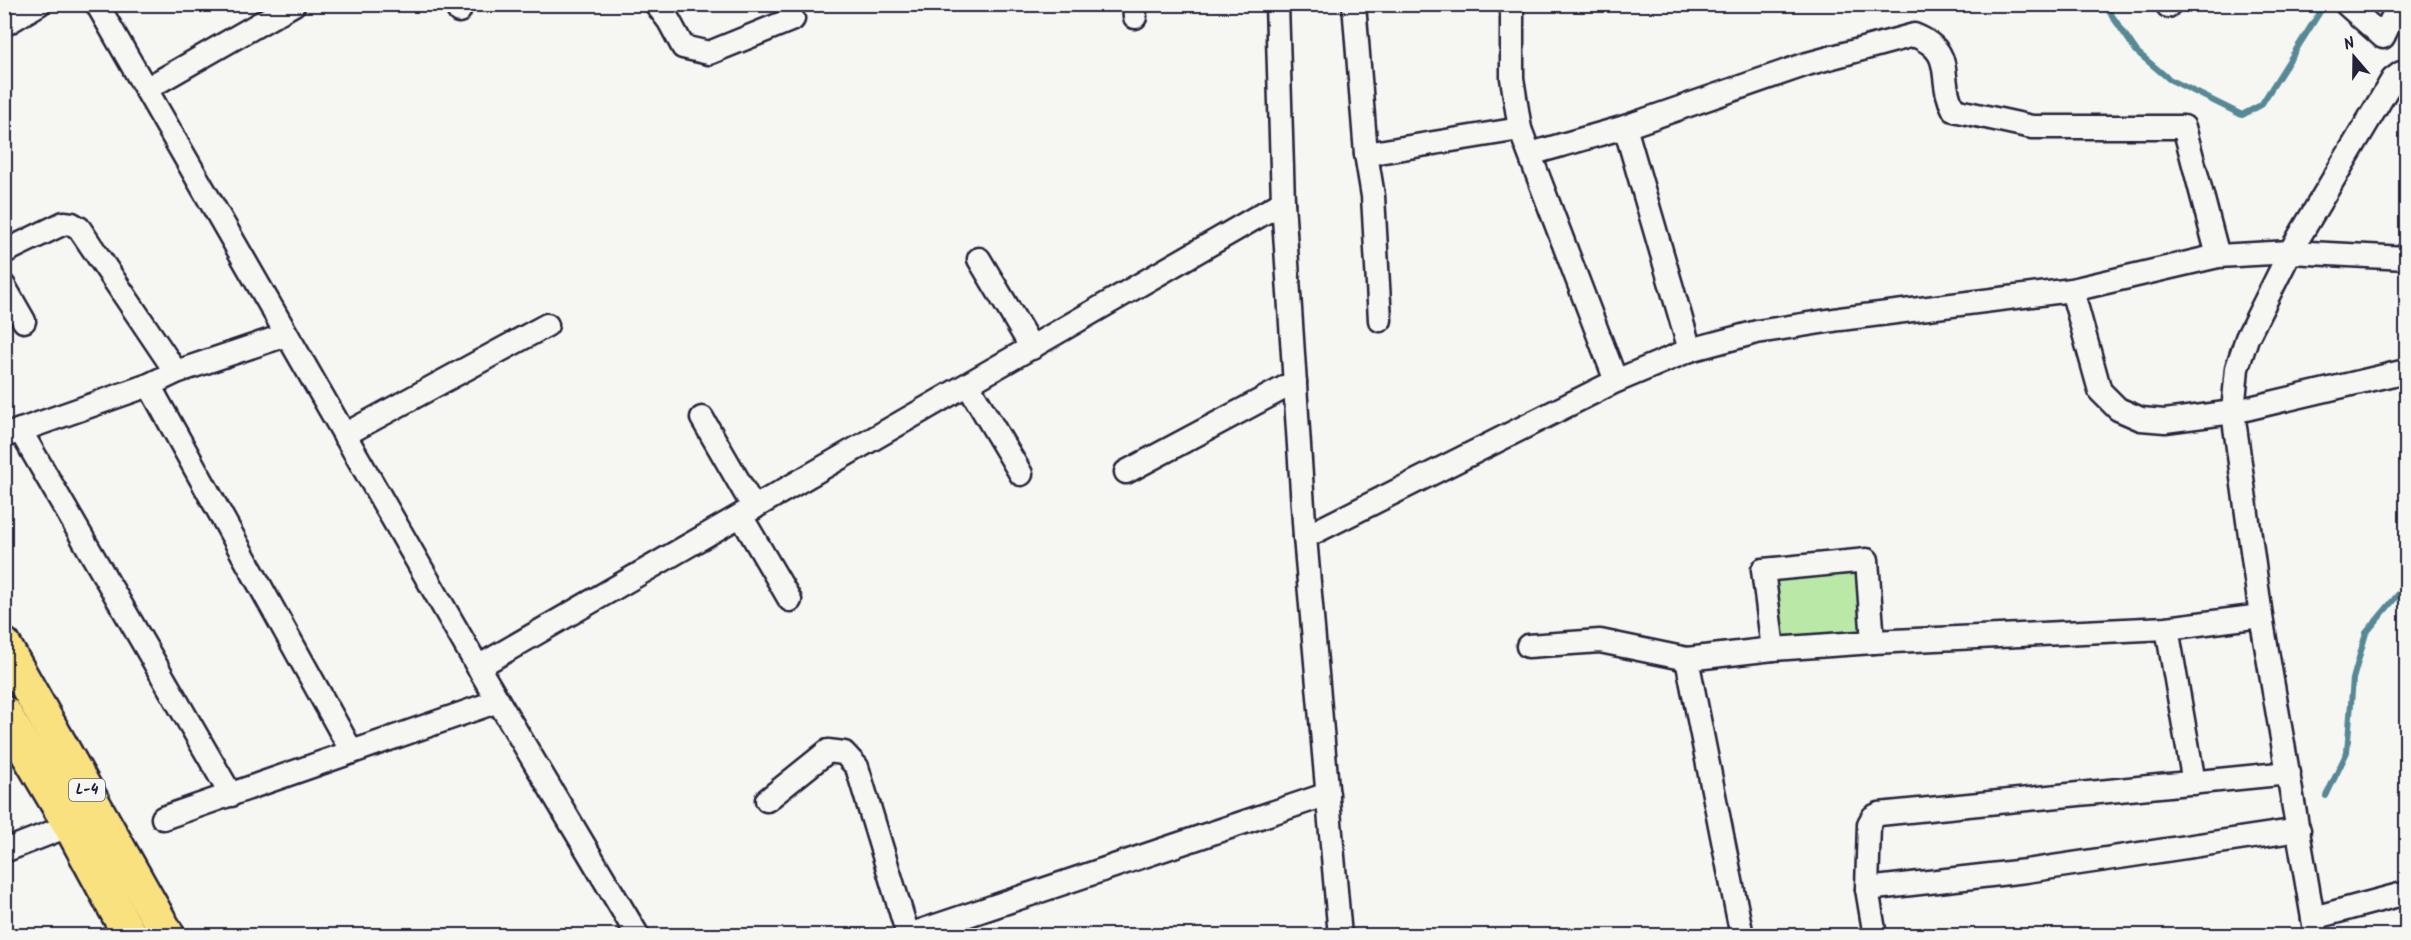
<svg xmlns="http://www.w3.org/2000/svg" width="2411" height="940" font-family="Kalam,sans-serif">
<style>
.green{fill:#bae9a7;stroke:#6e8671;stroke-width:1.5}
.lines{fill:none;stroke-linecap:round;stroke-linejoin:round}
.stream{stroke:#578896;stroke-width:6}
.minor-casing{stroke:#22223b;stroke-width:27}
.primary-casing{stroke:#22223b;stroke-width:38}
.minor{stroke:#f6f6f2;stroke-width:22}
.primary{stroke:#fae180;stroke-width:33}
.labels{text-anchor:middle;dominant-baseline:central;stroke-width:4.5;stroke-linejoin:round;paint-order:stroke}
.shield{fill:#f6f6f2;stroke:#626272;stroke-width:1.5}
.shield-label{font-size:14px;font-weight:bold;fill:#22223b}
</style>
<rect width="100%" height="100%" fill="#f6f6f2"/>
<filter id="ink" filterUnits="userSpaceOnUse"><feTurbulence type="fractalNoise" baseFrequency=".0167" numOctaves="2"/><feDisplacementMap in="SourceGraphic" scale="12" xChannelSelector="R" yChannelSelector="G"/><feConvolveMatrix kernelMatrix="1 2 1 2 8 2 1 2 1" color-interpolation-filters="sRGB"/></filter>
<g filter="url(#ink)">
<path class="green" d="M 1860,570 L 1863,635 L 1780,639 L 1772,578 Z"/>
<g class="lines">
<g class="stream">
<path d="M 2104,4 L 2137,52 L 2169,79 L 2242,115 L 2261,105 L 2325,4"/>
<path d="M 2326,796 L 2347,752 L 2353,679 L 2366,633 L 2406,585"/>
</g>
<g class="minor-casing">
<g id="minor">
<path d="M 97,4 L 478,667 L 638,936"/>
<path d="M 455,4 L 459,11"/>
<path d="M 656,4 L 669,21 L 683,47 L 709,53 L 793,19"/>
<path d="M 1134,4 L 1135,17"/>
<path d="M 1277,4 L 1283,202 L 1305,537 L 1340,936"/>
<path d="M 1354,4 L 1366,154 L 1520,129"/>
<path d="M 1512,4 L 1512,78 L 1520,129 L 1616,381"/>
<path d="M 2346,4 L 2383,37 L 2399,4"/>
<path d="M 2168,6 L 2170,4"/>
<path d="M 4,25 L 39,4"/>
<path d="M 146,89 L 294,4"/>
<path d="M 1625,127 L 1690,350"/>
<path d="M 1366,154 L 1373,196 L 1380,320"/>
<path d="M 1530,154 L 1625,127 L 1807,64 L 1914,35 C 1958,53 1936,77 1954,110 L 2032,127 L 2184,127 L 2218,256"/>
<path d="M 4,252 L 64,223 L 72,224 L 79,228 L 176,372"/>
<path d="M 979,259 L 1032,348"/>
<path d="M 4,286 L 24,321"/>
<path d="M 2072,290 L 2100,391 L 2118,409 L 2141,419 L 2165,421 L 2233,412 L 2406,371"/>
<path d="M 149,385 L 352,752"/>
<path d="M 968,385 L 1021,474"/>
<path d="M 702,418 L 754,508"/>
<path d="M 20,430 L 231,795"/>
<path d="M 344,435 L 547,325"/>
<path d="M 4,436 L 149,385 L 176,372 L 286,335"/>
<path d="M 1126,472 L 1295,382"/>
<path d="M 741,516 L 790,600"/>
<path d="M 1305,537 L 1616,381 L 1690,350 L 1757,332 L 1840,319 L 2072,290 L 2218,256 L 2290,252 L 2406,258"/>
<path d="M 2167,628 L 2194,783"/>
<path d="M 1528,646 L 1600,641 L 1687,659 L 1773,649 L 1873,642 L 2167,628 L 2261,616"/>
<path d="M 1773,649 L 1763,570 L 1867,560 L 1873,642"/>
<path d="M 1687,659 L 1742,936"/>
<path d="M 478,667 L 1283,202"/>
<path d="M 767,800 L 828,751 L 844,753 L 857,767 L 908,935"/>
<path d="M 163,818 L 498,701"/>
<path d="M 4,851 L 81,821"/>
<path d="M 1867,889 L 2026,871 L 2299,830"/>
<path d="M 2313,918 L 2406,893"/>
<path d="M 906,936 L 1328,794"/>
<path d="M 1875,936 L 1867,889 L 1869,824 L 1873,817 L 1879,814 L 2289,773"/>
<path d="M 2316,936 L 2261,616 L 2233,412 L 2237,368 L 2247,338 L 2290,252 L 2393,79 L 2401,73 L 2406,72"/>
</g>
</g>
<g class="primary-casing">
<g id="primary">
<path d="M 4,645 L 168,936"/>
<path d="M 4,713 L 70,825 L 130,936"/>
</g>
</g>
<use href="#minor" class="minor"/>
<use href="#primary" class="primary"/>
</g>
</g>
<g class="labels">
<rect class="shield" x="69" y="779" width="36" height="22" rx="4.5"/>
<g class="shield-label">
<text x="87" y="790">L-4</text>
</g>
</g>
<rect width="2411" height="940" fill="none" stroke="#f6f6f2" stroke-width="24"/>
<rect x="12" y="12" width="2387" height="916" fill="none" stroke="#22223b" stroke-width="2" filter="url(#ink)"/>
<g transform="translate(2354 57) rotate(340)" stroke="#f6f6f2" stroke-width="4.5" paint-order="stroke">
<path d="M0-4.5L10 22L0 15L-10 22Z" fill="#22223b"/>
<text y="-9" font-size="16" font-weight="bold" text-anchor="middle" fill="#22223b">N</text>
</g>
</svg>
